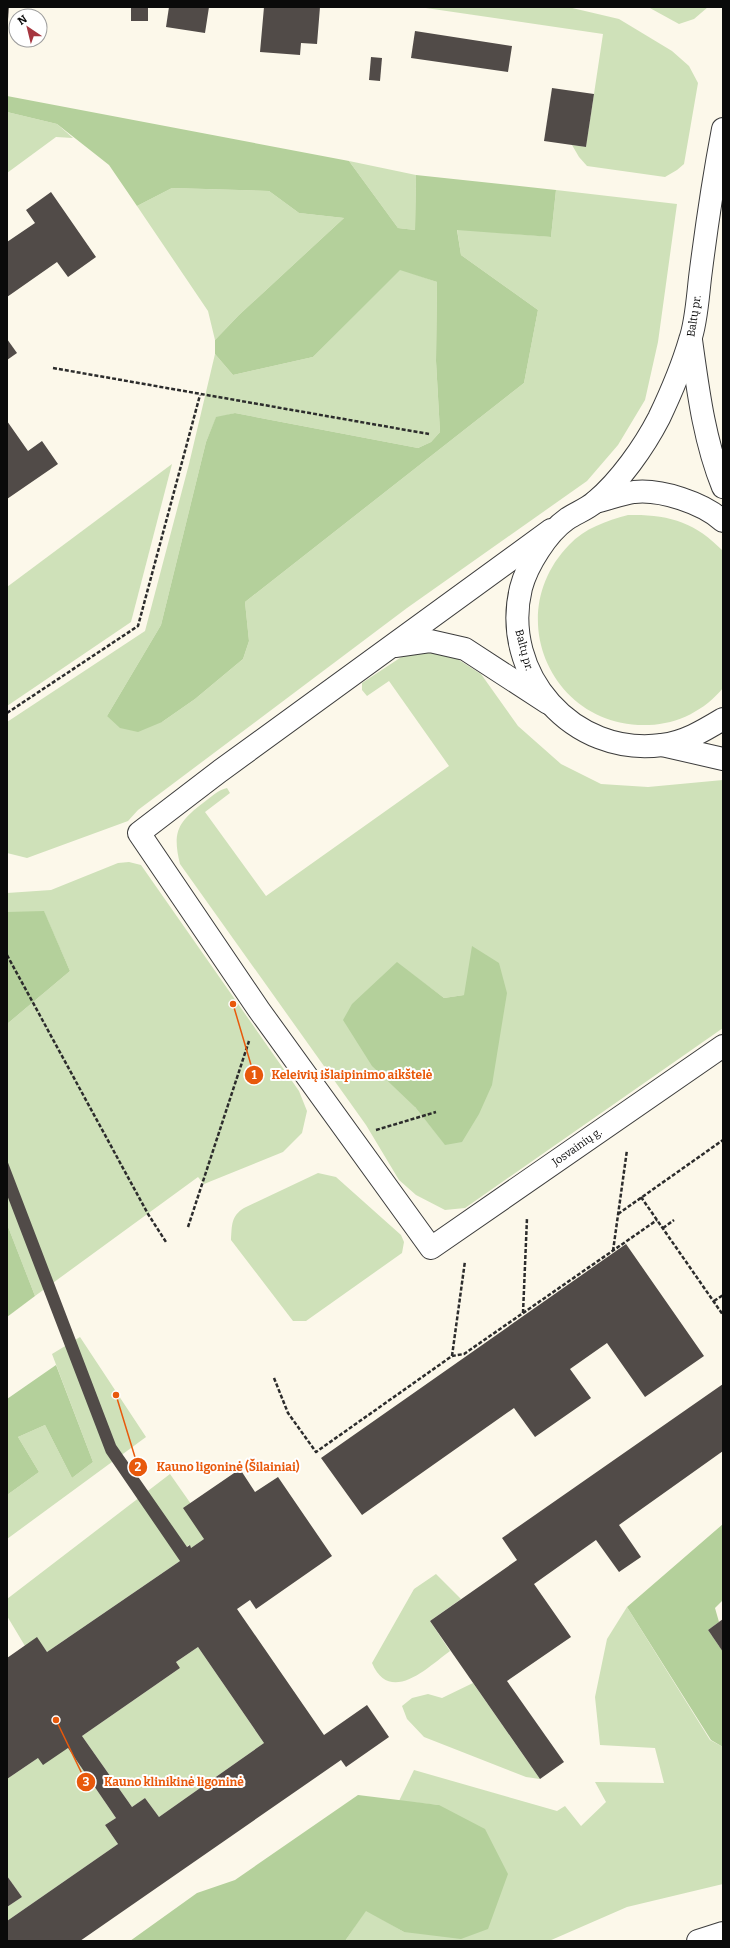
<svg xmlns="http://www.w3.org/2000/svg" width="730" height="1948" font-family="Bitter,serif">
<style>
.green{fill:#cfe1b9;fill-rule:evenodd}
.forest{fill:#b4d09b}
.building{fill:#514b48;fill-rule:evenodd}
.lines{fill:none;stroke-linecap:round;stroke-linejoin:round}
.minor-casing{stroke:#3d3d3d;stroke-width:24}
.tertiary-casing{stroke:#3d3d3d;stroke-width:24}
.path{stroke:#2c2c2c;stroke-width:2.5;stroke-dasharray:4 2;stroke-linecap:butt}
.minor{stroke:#fff;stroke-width:22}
.tertiary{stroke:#fff;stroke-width:22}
.labels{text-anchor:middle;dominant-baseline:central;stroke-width:4;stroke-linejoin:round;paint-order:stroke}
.street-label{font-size:11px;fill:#0a0a0a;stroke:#fff}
.leader{fill:none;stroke:#e8590c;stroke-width:1.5}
.callout-dot{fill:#e8590c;stroke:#fff;stroke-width:1.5}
.mark-label{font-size:12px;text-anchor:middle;font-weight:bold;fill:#fff}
.callout-label{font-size:12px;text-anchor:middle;font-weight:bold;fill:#e8590c;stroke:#fff;stroke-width:4;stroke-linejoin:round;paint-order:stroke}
</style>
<rect width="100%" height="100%" fill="#fcf8ea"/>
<g class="green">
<path d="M 419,7 L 568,7 L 619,19 L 672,51 L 689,66 L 698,83 L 684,164 L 677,170 L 665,177 L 587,166 L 579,157 L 572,145 L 586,147 L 603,34 Z"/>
<path d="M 648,7 L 708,7 L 694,19 L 679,24 Z"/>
<path d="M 7,112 L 57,124 L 73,138 L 56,137 L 7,173 Z"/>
<path d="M 349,161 L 416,175 L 415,230 L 398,228 Z"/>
<path d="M 172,188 L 269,191 L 299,213 L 344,218 L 239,315 L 215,340 L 208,311 L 137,206 Z"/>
<path d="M 556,190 L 677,204 L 658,342 L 645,400 L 618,445 L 587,481 L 407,608 L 138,810 L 128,821 L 27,858 L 7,853 L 7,722 L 145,631 L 189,464 L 215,354 L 233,375 L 313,357 L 400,269 L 437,282 L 436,361 L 440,432 L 431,442 L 418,448 L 235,413 L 216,418 L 206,442 L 161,625 L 107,716 L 162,722 L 195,699 L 243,659 L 249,641 L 245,602 L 524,383 L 538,310 L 461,255 L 457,229 L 551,237 Z"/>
<path d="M 172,464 L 131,622 L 7,706 L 7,587 Z"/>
<path d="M 628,515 C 668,514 695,522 723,551 L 723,688 C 705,710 678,724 649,725 C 552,729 501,615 569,545 C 585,528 606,521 628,515 Z"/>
<path d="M 431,650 L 451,655 L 481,674 L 518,726 L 561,764 L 601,784 L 648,787 L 723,780 L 723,1028 L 465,1208 L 445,1210 L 416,1195 L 399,1180 L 366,1125 L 180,864 C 172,832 178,822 203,803 C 211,797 218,790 227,788 L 230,793 L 205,812 L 266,896 L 449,766 L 389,681 L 367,696 L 362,690 L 362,683 L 409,652 ZM 397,963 L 444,998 L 464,995 L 445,1144 L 415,1107 Z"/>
<path d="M 129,862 L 141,865 L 299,1091 L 307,1111 L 302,1133 L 283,1152 L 204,1184 L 198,1177 L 35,1296 L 7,1224 L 7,1024 L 70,971 L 44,912 L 7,912 L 7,893 L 51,890 L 118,863 Z"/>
<path d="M 318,1173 L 336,1177 L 401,1235 L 404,1242 L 402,1253 L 306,1321 L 293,1321 L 231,1240 C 232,1225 231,1216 244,1208 Z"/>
<path d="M 80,1337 L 146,1437 L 7,1539 L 7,1495 L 39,1472 L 18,1437 L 45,1425 L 72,1478 L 93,1462 L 52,1354 Z"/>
<path d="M 170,1474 L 191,1504 L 204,1539 L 191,1548 L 189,1545 L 176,1554 L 180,1561 L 47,1652 L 37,1638 L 25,1646 L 7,1616 L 7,1599 Z"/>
<path d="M 436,1574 L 461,1599 L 430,1621 L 450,1651 C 427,1668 390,1705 372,1663 L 414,1589 Z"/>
<path d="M 627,1607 L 710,1740 L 723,1747 L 723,1884 L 627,1907 L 549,1941 L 345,1941 L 366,1910 L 404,1932 L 439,1805 L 399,1801 L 414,1770 L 557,1811 L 565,1806 L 581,1826 L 606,1802 L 595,1782 L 664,1783 L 655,1748 L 600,1745 L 595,1697 L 607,1639 Z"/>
<path d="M 198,1647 L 264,1743 L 159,1817 L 145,1798 L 132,1807 L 82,1736 L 180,1668 L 176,1662 Z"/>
<path d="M 473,1683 L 540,1779 L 526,1777 L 424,1737 L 407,1719 L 402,1706 L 412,1698 L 428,1694 L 442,1698 Z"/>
<path d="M 68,1748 L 116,1818 L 105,1825 L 118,1844 L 7,1921 L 7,1907 L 22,1897 L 7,1876 L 7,1779 L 38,1758 Z"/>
</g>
<g class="forest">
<path d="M 7,96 L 349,161 L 398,228 L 415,230 L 416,175 L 556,190 L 551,237 L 457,230 L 461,255 L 538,310 L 524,383 L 245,602 L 249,641 L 243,659 L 195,699 L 162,722 L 138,732 L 120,728 L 107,716 L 161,625 L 206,442 L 216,417 L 235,413 L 418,448 L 431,442 L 440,432 L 436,361 L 437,282 L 400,270 L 313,357 L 233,375 L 215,354 L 215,340 L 239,315 L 344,218 L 299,213 L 269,191 L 172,188 L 137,206 L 109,165 L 57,124 L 7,112 Z"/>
<path d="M 44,911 L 70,971 L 7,1024 L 7,912 Z"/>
<path d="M 472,946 L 499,963 L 507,993 L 492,1085 L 479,1114 L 462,1142 L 445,1145 L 415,1107 L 372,1066 L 343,1020 L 352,1004 L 397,962 L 444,998 L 464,995 Z"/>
<path d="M 7,1224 L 35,1296 L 7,1317 Z"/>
<path d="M 56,1365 L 93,1462 L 72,1478 L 45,1425 L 18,1437 L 39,1472 L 7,1495 L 7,1399 Z"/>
<path d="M 723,1524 L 723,1600 L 715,1608 L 719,1622 L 708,1630 L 723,1652 L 723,1747 L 711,1740 L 627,1607 Z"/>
<path d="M 358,1795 L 439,1805 L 485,1829 L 508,1874 L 488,1929 L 461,1939 L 404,1932 L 366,1911 L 345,1941 L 130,1941 L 197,1893 L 235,1880 Z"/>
</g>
<g class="building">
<path d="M 7,7 L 9,7 L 8,20 L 7,20 Z"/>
<rect x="131" y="7" width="17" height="14"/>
<path d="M 169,7 L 209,7 L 205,33 L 166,27 Z"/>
<path d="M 264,7 L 320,7 L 317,44 L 301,43 L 300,55 L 260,52 Z"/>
<path d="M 415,31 L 512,46 L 508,72 L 411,58 Z"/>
<path d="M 371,57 L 382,58 L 380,81 L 369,80 Z"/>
<path d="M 552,88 L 594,94 L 586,147 L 544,141 Z"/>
<path d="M 51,192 L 96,257 L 68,277 L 57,262 L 7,297 L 7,242 L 35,223 L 26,210 Z"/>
<path d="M 7,339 L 17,353 L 7,360 Z"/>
<path d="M 7,421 L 28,451 L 42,441 L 58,464 L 7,499 Z"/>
<path d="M 7,1160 L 116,1445 L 187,1547 L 190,1545 L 191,1548 L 204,1539 L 183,1508 L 240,1469 L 255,1492 L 278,1477 L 332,1556 L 256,1609 L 250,1600 L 237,1609 L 324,1735 L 367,1705 L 389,1737 L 346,1767 L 341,1760 L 80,1941 L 7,1941 L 7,1921 L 118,1844 L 105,1825 L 116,1818 L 68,1748 L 43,1765 L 38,1758 L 7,1779 L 7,1658 L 37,1637 L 47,1652 L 180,1561 L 106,1453 L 7,1195 ZM 198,1647 L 264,1743 L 159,1817 L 145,1798 L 132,1807 L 82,1736 L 180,1668 L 176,1662 Z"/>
<path d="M 626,1244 L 704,1356 L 645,1397 L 607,1343 L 570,1369 L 591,1398 L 535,1437 L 514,1408 L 362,1515 L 321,1458 Z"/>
<path d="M 723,1384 L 723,1451 L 619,1525 L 641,1557 L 619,1572 L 596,1540 L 534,1584 L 571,1637 L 507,1681 L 564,1762 L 540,1779 L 430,1621 L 517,1560 L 502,1538 Z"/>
<path d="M 723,1619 L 723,1652 L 708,1630 Z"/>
<path d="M 7,1876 L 22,1897 L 7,1907 Z"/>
</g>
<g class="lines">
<g class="minor-casing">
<g id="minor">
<path d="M 551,530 L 220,771 L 139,833 L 259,1010 L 431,1248 L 723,1046"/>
<path d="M 395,646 L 430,641 L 465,649 L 548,703"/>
<path d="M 662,745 L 723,759"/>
<path d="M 698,1941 L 723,1933"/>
</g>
</g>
<g class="tertiary-casing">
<g id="tertiary">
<path d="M 723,129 C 714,176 707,223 701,270 C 698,291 697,321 690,340 C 683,364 669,397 659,418 C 644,447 620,481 595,502 C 587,509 576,513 567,519 C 547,533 527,565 521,588 C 500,674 573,757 662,745 C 685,742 703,731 723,719"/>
<path d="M 691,340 C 698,390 704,440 723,487"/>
<path d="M 595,502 C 608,499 621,494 634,492 C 661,489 703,503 723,521"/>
</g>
</g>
<g class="path">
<path d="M 53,368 L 429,434"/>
<path d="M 7,713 L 138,626 L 200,395"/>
<path d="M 7,955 L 148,1214 L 166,1242"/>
<path d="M 376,1130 L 436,1112"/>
<path d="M 641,1197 L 723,1315"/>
<path d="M 618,1214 L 723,1140"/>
<path d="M 188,1227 L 249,1041"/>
<path d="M 663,1228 L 674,1220"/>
<path d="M 613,1251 L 627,1150"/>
<path d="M 714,1301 L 723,1295"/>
<path d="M 523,1313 L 527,1218"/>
<path d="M 452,1356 L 465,1261"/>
<path d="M 274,1378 L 288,1413 L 316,1452 L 452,1356 L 464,1354 L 657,1220"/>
</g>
<use href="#minor" class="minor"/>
<use href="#tertiary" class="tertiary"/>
</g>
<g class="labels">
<g class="street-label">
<text transform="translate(694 316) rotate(-81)">Baltų pr.</text>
<text transform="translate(524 650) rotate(75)">Baltų pr.</text>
<text transform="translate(577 1147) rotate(-35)">Josvainių g.</text>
</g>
</g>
<path class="leader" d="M233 1004L254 1075M116 1395L138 1467M56 1720L86 1782"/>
<g class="callout-dot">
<circle cx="233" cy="1004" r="4"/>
<circle cx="116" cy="1395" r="4"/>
<circle cx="56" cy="1720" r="4"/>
<circle cx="254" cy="1075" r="10"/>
<circle cx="138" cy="1467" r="10"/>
<circle cx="86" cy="1782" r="10"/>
</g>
<g class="mark-label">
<text x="254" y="1079">1</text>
<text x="138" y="1471">2</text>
<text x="86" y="1786">3</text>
</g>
<g class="callout-label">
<text x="352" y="1079">Keleivių išlaipinimo aikštelė</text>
<text x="228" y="1471">Kauno ligoninė (Šilainiai)</text>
<text x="174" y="1786">Kauno klinikinė ligoninė</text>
</g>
<rect width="730" height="1948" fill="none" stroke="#0a0a0a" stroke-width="16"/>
<g transform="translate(28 28) rotate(325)"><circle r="19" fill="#ffffff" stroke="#9d9d9d"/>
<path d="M0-3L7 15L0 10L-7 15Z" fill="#a6363f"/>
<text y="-6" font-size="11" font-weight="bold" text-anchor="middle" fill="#0a0a0a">N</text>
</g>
</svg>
